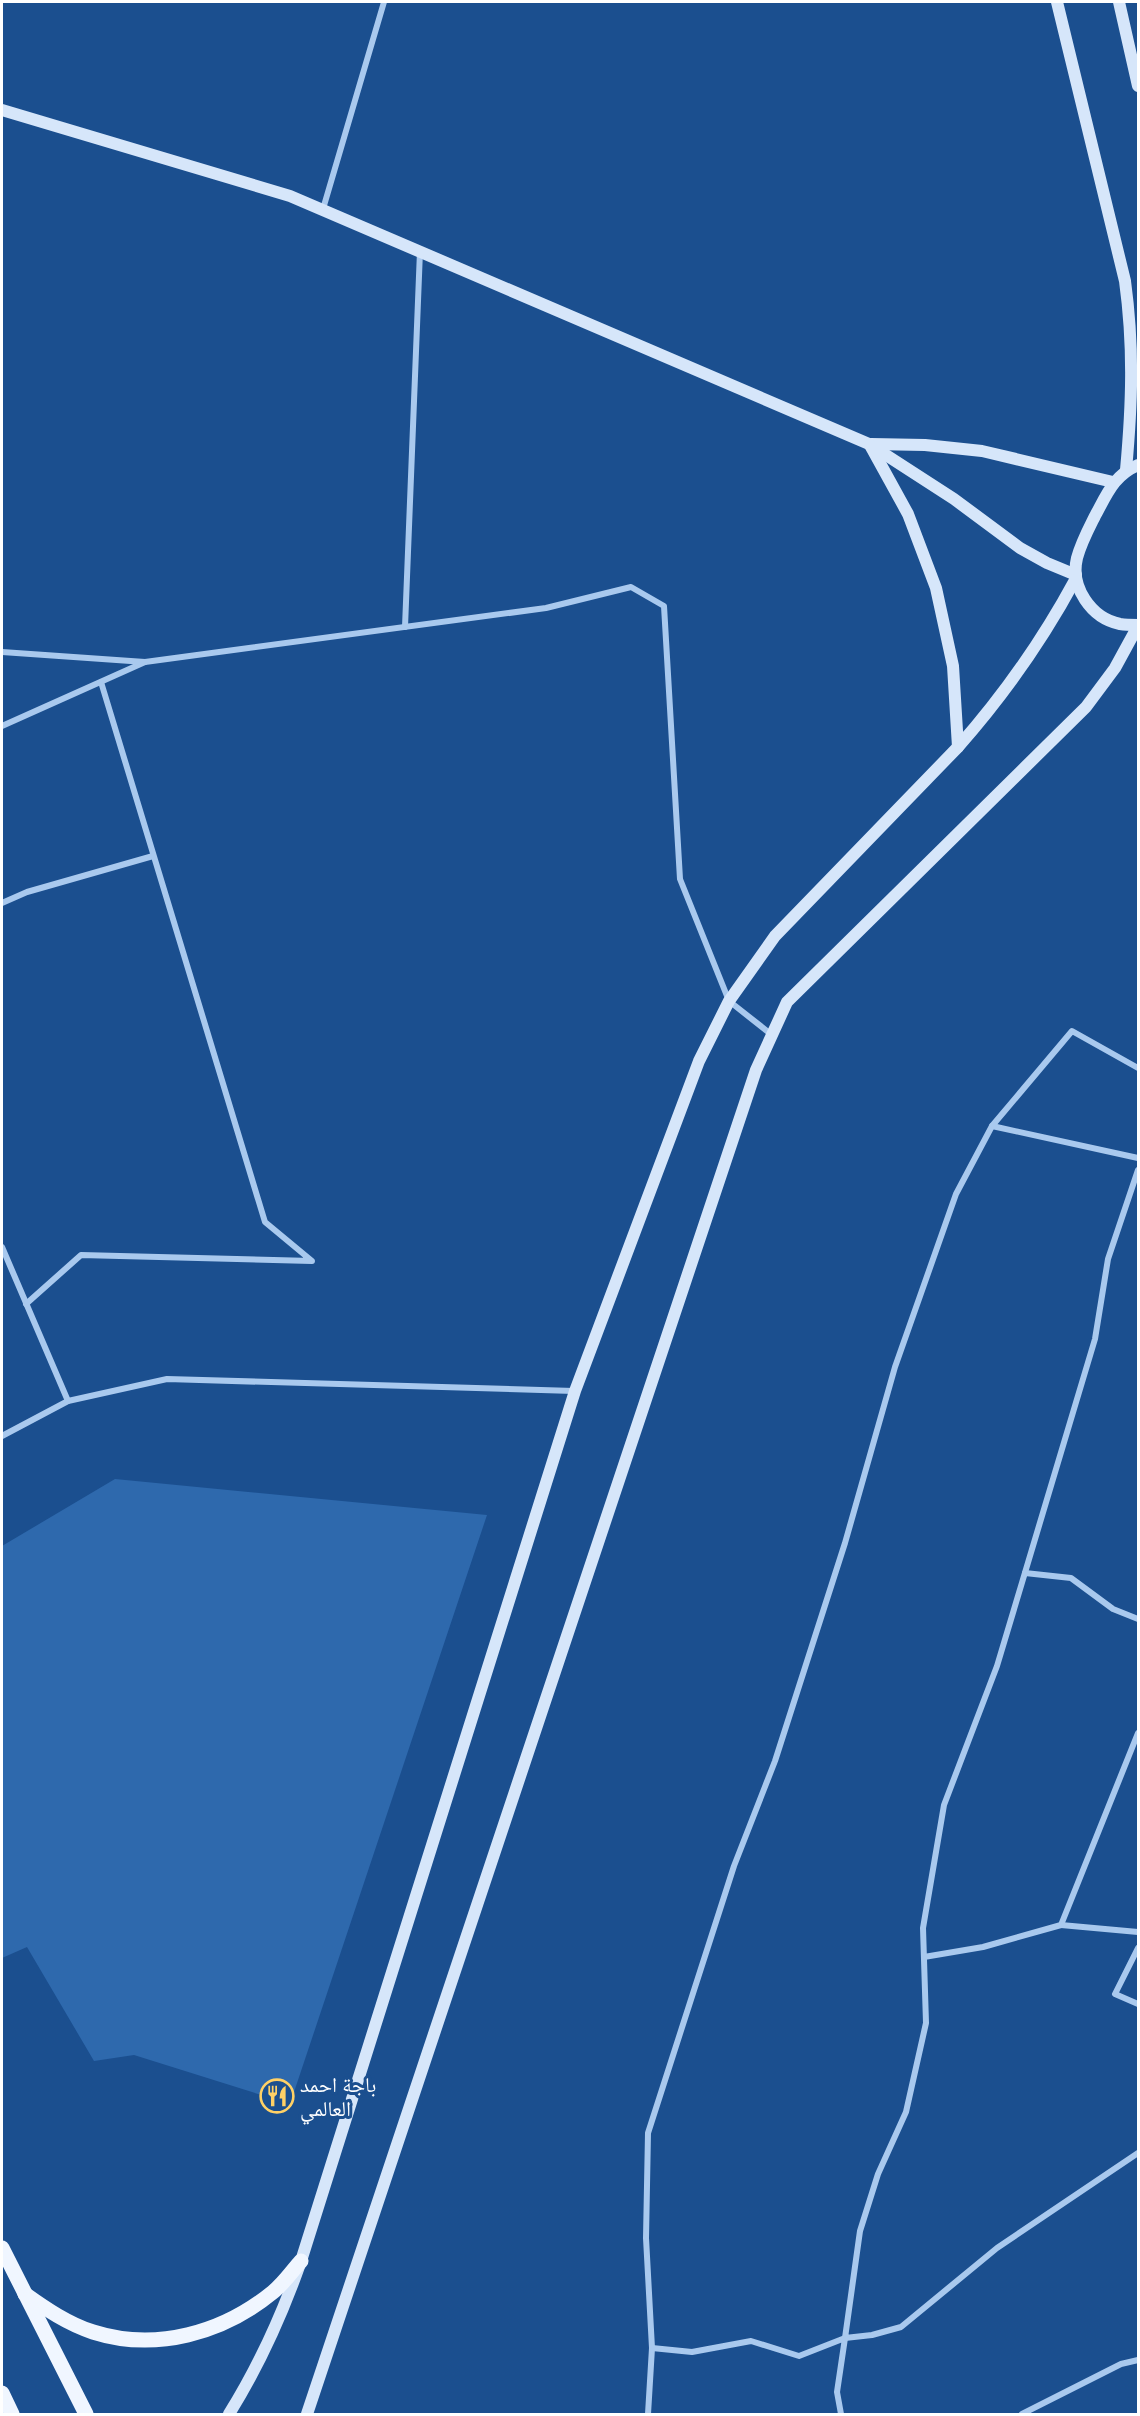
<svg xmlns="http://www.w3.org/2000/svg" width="1140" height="2416" font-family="'Golos Text','Noto Naskh Arabic',sans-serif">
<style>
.green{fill:#2e69ad}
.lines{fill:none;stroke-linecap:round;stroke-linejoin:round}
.street{stroke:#a9c9ee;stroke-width:6}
.secondary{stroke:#d6e6fa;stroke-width:12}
.primary{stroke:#f0f6ff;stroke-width:15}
.labels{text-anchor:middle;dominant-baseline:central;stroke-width:6;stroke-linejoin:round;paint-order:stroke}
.poi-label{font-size:21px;fill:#fff;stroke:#1b4f8f;text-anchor:start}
</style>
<rect width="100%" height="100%" fill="#1b4f8f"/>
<path class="green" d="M 115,1479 L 487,1515 L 290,2104 L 134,2055 L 94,2061 L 27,1947 L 2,1958 L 2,1546 Z"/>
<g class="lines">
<g class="street">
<path d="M 323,209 L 384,2"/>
<path d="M 405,627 L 420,251"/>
<path d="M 2,652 L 145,662 L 546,608 L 631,587 L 664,606 L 680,879 L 729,1001 L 772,1035"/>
<path d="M 2,726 L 145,662"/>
<path d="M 2,903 L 27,892 L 153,856"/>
<path d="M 992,1126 L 1138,1158"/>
<path d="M 1138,1170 L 1108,1259 L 1095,1339 L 997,1666 L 944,1805 L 923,1928 L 926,2023 L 906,2112 L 878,2174 L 860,2231 L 845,2338 L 872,2335 L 901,2327 L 997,2248 L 1138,2153"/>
<path d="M 2,1247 L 68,1401"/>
<path d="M 26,1304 L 81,1255 L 312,1261 L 265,1222 L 101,682"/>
<path d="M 2,1436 L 68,1401 L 167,1379 L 574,1391"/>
<path d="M 1025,1573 L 1071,1578 L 1113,1609 L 1138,1619"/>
<path d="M 1061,1925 L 1138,1932"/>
<path d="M 1138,1948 L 1115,1994 L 1138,2004"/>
<path d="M 924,1957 L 983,1947 L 1061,1925 L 1138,1733"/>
<path d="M 652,2348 L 692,2352 L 751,2341 L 799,2356 L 845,2338 L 837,2392 L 841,2414"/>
<path d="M 648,2414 L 652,2348 L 646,2238 L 648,2133 L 734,1866 L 775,1761 L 845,1543 L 895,1367 L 956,1194 L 992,1126 L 1072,1031 L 1138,1068"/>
<path d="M 1022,2414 L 1121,2364 L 1138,2360"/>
</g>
<g class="secondary">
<path d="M 1057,2 L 1125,281 C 1134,347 1132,404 1126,470"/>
<path d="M 1119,2 L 1138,86"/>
<path d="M 2,110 L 290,196 L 869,444 L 954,499 L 1020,548 L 1047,563 L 1076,575"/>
<path d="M 871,444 L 925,445 L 982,451 L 1113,482"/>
<path d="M 870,445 L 908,514 L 936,588 L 953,666 L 958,747"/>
<path d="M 1138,465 C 1114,475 1107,494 1095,516 C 1088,530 1081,543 1077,558 C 1070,587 1091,618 1120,624 C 1126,625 1133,625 1138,625"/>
<path d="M 229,2414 C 259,2366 282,2315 301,2261 L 575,1391 L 699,1061 L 729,1001 L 775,936 L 958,747 C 1004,695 1042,641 1075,580"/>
<path d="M 307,2414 L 756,1070 L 787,1002 L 1086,707 L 1115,668 L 1138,626"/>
</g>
<g class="primary">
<path d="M 2,2248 L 86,2414"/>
<path d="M 25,2294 C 46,2309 68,2324 93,2332 C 156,2352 223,2333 273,2292 C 284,2283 292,2271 301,2261"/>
<path d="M 2,2393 L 12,2414"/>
</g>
</g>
<defs>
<g id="restaurant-ring" transform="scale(1.725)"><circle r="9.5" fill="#1b4f8f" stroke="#ffd166" stroke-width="1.5"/><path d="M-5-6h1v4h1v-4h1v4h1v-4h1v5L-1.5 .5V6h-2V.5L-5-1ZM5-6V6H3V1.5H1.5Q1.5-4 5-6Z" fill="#ffd166"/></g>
</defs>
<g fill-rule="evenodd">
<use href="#restaurant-ring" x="277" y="2096"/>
</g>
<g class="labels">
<g class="poi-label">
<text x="300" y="2084">باجة احمد<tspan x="300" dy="24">العالمي</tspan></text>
</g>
</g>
<rect width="1140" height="2416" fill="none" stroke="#ffffff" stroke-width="6"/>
</svg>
